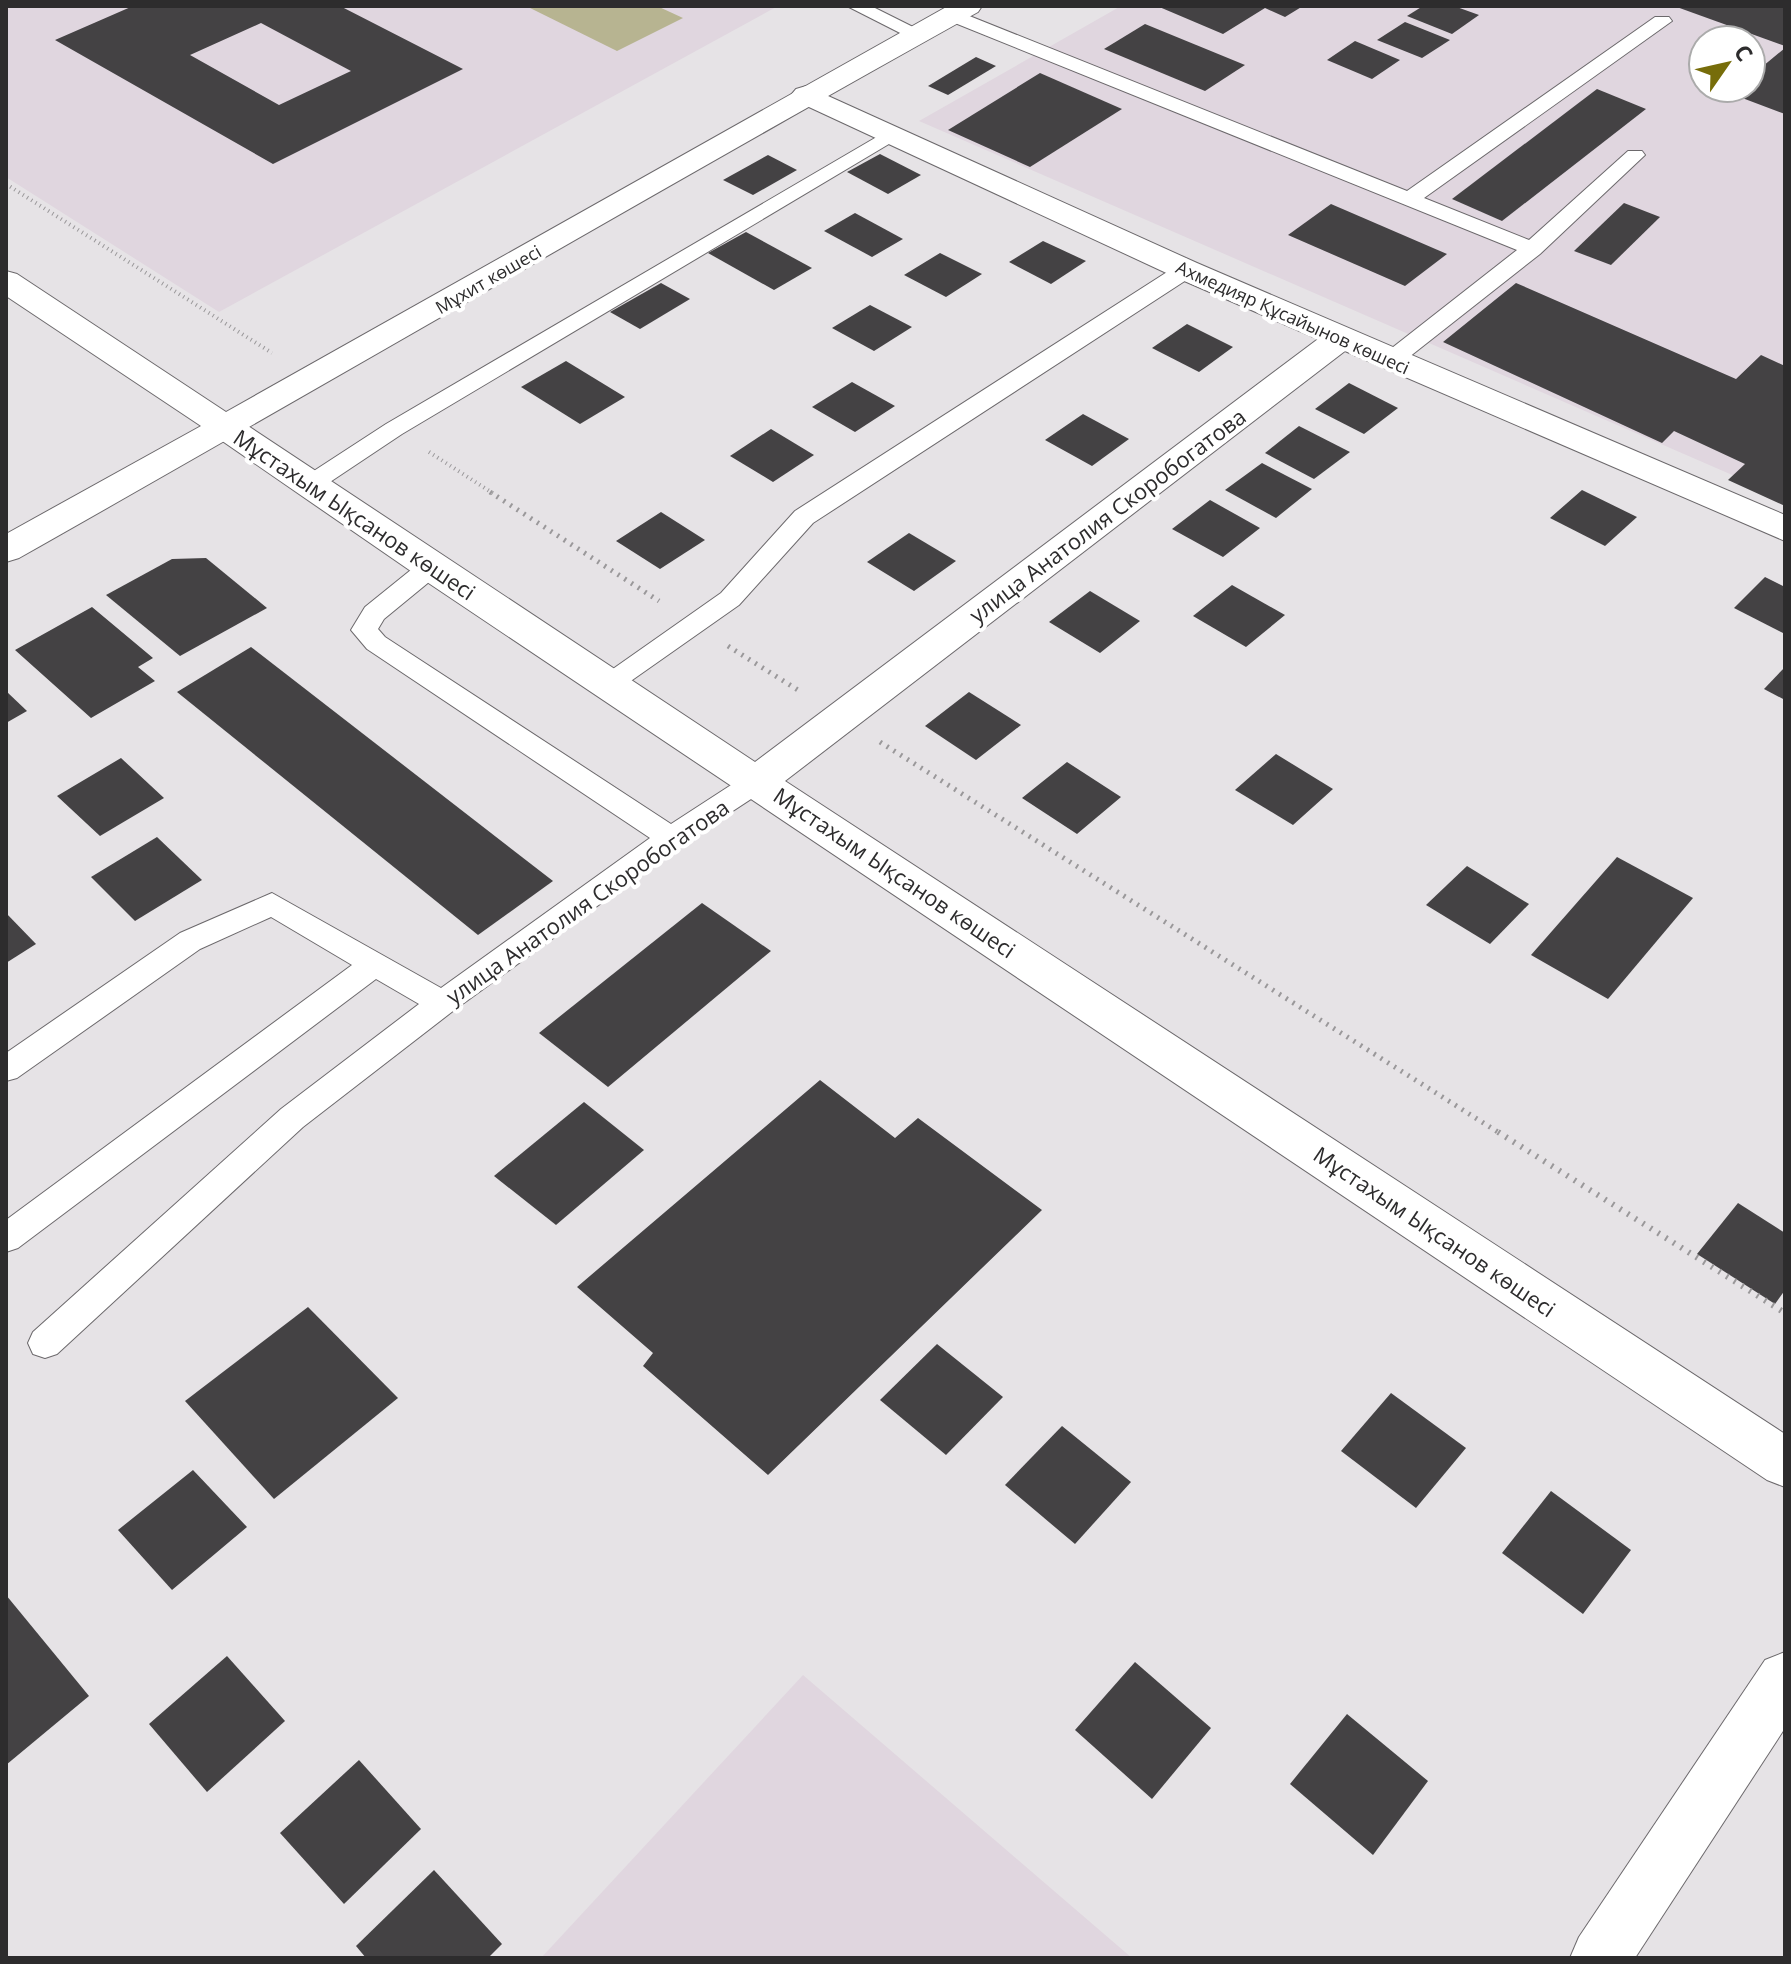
<svg xmlns="http://www.w3.org/2000/svg" width="1791" height="1964" font-family="'Open Sans',sans-serif">
<style>
.built{fill:#e0d6df;fill-rule:evenodd}
.green{fill:#b7b491}
.building{fill:#444244;fill-rule:evenodd}
.lines{fill:none;stroke-linecap:round;stroke-linejoin:round}
.service-casing{stroke:#6c696c;stroke-width:2}
.minor-casing{stroke:#6c696c;stroke-width:2}
.tertiary-casing{stroke:#6c696c;stroke-width:2}
.path-far2{stroke:#9a989a;stroke-width:4;stroke-dasharray:1 4;stroke-linecap:butt}
.path-far1{stroke:#9a989a;stroke-width:5;stroke-dasharray:2 6;stroke-linecap:butt}
.path{stroke:#9a989a;stroke-width:6;stroke-dasharray:2 7;stroke-linecap:butt}
.service{fill:#fff;fill-rule:evenodd}
.minor{fill:#fff;fill-rule:evenodd}
.tertiary{fill:#fff;fill-rule:evenodd}
.labels{text-anchor:middle;dominant-baseline:central;stroke-width:8;stroke-linejoin:round;paint-order:stroke}
.far-street-label{font-size:18px;fill:#2d2c2d;stroke:#fff}
.street-label{font-size:22px;fill:#2d2c2d;stroke:#fff}
</style>
<rect width="100%" height="100%" fill="#e6e3e6"/>
<g class="built">
<path d="M 6,6 L 778,6 L 219,312 L 6,177 Z"/>
<path d="M 1121,6 L 1785,6 L 1785,498 L 919,121 ZM 1703,40 L 1751,40 L 1751,88 L 1703,88 Z"/>
<path d="M 803,1675 L 1132,1958 L 541,1958 Z"/>
</g>
<path class="green" d="M 526,6 L 657,6 L 683,18 L 617,51 Z"/>
<g class="building">
<path d="M 133,6 L 340,6 L 463,69 L 273,164 L 55,40 ZM 261,23 L 351,71 L 279,105 L 190,55 Z"/>
<path d="M 1157,6 L 1303,6 L 1285,17 L 1265,8 L 1223,34 Z"/>
<path d="M 1423,6 L 1454,6 L 1479,15 L 1452,34 L 1407,16 Z"/>
<path d="M 1674,6 L 1785,6 L 1785,46 Z"/>
<path d="M 1405,22 L 1450,40 L 1422,58 L 1377,40 Z"/>
<path d="M 1145,24 L 1245,65 L 1205,91 L 1104,49 Z"/>
<path d="M 1355,41 L 1400,60 L 1372,79 L 1327,60 Z"/>
<path d="M 1785,48 L 1785,114 L 1729,93 L 1735,88 L 1751,88 L 1751,76 Z"/>
<path d="M 976,57 L 996,66 L 948,95 L 928,86 Z"/>
<path d="M 1040,73 L 1122,109 L 1030,167 L 948,130 Z"/>
<path d="M 1597,89 L 1646,109 L 1502,221 L 1452,199 Z"/>
<path d="M 880,154 L 921,175 L 888,194 L 847,172 Z"/>
<path d="M 768,155 L 797,170 L 753,195 L 723,180 Z"/>
<path d="M 1624,203 L 1660,217 L 1611,265 L 1574,251 Z"/>
<path d="M 1331,204 L 1447,254 L 1405,286 L 1288,235 Z"/>
<path d="M 855,213 L 903,239 L 872,257 L 824,231 Z"/>
<path d="M 746,232 L 812,268 L 774,290 L 708,253 Z"/>
<path d="M 1043,241 L 1086,261 L 1051,284 L 1009,262 Z"/>
<path d="M 940,253 L 982,274 L 946,297 L 904,275 Z"/>
<path d="M 661,283 L 690,299 L 640,329 L 610,312 Z"/>
<path d="M 1516,283 L 1736,379 L 1761,355 L 1785,366 L 1785,506 L 1728,480 L 1745,464 L 1674,431 L 1662,443 L 1443,342 Z"/>
<path d="M 870,305 L 912,327 L 874,351 L 832,328 Z"/>
<path d="M 1187,324 L 1233,347 L 1199,372 L 1152,348 Z"/>
<path d="M 566,361 L 625,397 L 580,424 L 521,387 Z"/>
<path d="M 852,382 L 895,406 L 855,432 L 812,407 Z"/>
<path d="M 1349,383 L 1398,408 L 1364,434 L 1315,409 Z"/>
<path d="M 1083,414 L 1129,439 L 1092,466 L 1045,440 Z"/>
<path d="M 1299,426 L 1350,452 L 1314,479 L 1265,453 Z"/>
<path d="M 771,429 L 814,455 L 773,482 L 730,456 Z"/>
<path d="M 1262,463 L 1312,489 L 1276,518 L 1225,490 Z"/>
<path d="M 1582,490 L 1637,517 L 1605,546 L 1550,518 Z"/>
<path d="M 1210,500 L 1260,528 L 1223,557 L 1172,529 Z"/>
<path d="M 661,512 L 705,540 L 660,569 L 616,541 Z"/>
<path d="M 909,533 L 956,561 L 914,591 L 867,562 Z"/>
<path d="M 206,558 L 267,608 L 180,656 L 106,595 L 172,559 Z"/>
<path d="M 1765,577 L 1785,587 L 1785,634 L 1734,608 Z"/>
<path d="M 1232,585 L 1285,615 L 1246,647 L 1193,616 Z"/>
<path d="M 1090,591 L 1140,621 L 1100,653 L 1049,622 Z"/>
<path d="M 92,607 L 153,658 L 138,667 L 155,681 L 91,718 L 15,650 Z"/>
<path d="M 251,647 L 553,881 L 478,935 L 177,692 Z"/>
<path d="M 1785,667 L 1785,700 L 1764,689 Z"/>
<path d="M 6,691 L 27,711 L 6,723 Z"/>
<path d="M 969,692 L 1021,725 L 976,760 L 925,726 Z"/>
<path d="M 1276,754 L 1333,789 L 1293,825 L 1235,790 Z"/>
<path d="M 121,758 L 164,798 L 100,836 L 57,796 Z"/>
<path d="M 1067,762 L 1121,797 L 1077,834 L 1022,798 Z"/>
<path d="M 157,837 L 202,880 L 135,921 L 91,877 Z"/>
<path d="M 1617,857 L 1693,898 L 1608,999 L 1531,955 Z"/>
<path d="M 1467,866 L 1529,904 L 1490,944 L 1426,905 Z"/>
<path d="M 702,903 L 771,951 L 608,1087 L 539,1033 Z"/>
<path d="M 6,913 L 36,944 L 6,963 Z"/>
<path d="M 820,1080 L 895,1138 L 918,1118 L 1042,1210 L 768,1475 L 643,1366 L 653,1353 L 577,1287 Z"/>
<path d="M 584,1102 L 644,1150 L 556,1225 L 494,1176 Z"/>
<path d="M 1738,1203 L 1785,1233 L 1785,1290 L 1775,1304 L 1697,1254 Z"/>
<path d="M 308,1307 L 398,1398 L 274,1499 L 185,1401 Z"/>
<path d="M 937,1344 L 1003,1397 L 946,1455 L 880,1400 Z"/>
<path d="M 1391,1393 L 1466,1448 L 1416,1508 L 1341,1451 Z"/>
<path d="M 1062,1426 L 1131,1482 L 1075,1544 L 1005,1485 Z"/>
<path d="M 193,1470 L 247,1527 L 172,1590 L 118,1530 Z"/>
<path d="M 1551,1491 L 1631,1550 L 1583,1614 L 1502,1553 Z"/>
<path d="M 6,1595 L 89,1696 L 6,1765 Z"/>
<path d="M 227,1656 L 285,1721 L 207,1792 L 149,1724 Z"/>
<path d="M 1135,1662 L 1211,1728 L 1152,1799 L 1075,1730 Z"/>
<path d="M 1347,1714 L 1428,1781 L 1373,1855 L 1290,1784 Z"/>
<path d="M 359,1760 L 421,1829 L 344,1904 L 280,1833 Z"/>
<path d="M 434,1870 L 502,1944 L 488,1958 L 366,1958 L 356,1946 Z"/>
</g>
<g class="lines">
<g class="service-casing">
<g id="service">
<path d="M 847,6 L 871,6 L 927,34 L 917,40 L 910,38 Z"/>
<path d="M 952,9 L 1407,191 L 1655,17 L 1669,17 L 1672,21 L 1424,198 L 1529,240 L 1628,151 L 1642,151 L 1645,155 L 1540,254 L 1399,365 L 1383,365 L 1380,360 L 1383,355 L 1517,250 L 945,19 L 943,15 Z"/>
<path d="M 892,128 L 899,130 L 902,134 L 899,138 L 402,434 L 321,488 L 303,488 L 300,483 L 303,478 L 386,424 Z"/>
<path d="M 1186,263 L 1197,270 L 1194,275 L 813,523 L 739,605 L 618,690 L 609,693 L 600,690 L 596,684 L 600,678 L 721,593 L 795,511 L 1178,265 Z"/>
<path d="M 431,559 L 440,561 L 444,567 L 440,573 L 384,619 L 378,629 L 385,637 L 671,824 L 748,774 L 758,771 L 768,774 L 772,781 L 768,788 L 681,845 L 453,1011 L 303,1127 L 57,1354 L 45,1358 L 33,1354 L 28,1343 L 33,1332 L 281,1109 L 419,1004 L 376,979 L 18,1248 L 6,1252 L 6,1220 L 352,965 L 271,917 L 200,949 L 17,1078 L 6,1081 L 6,1053 L 180,933 L 272,893 L 441,988 L 650,838 L 367,649 L 351,630 L 365,607 L 422,561 Z"/>
</g>
</g>
<g class="minor-casing">
<g id="minor">
<path d="M 806,86 L 1197,263 L 1785,515 L 1785,541 L 1345,351 L 785,781 L 1785,1434 L 1785,1487 L 1767,1480 L 418,576 L 215,436 L 210,428 L 215,420 L 227,417 L 239,420 L 755,762 L 1318,339 L 1175,277 L 796,101 L 791,95 L 796,89 Z"/>
<path d="M 1785,1652 L 1785,1728 L 1635,1958 L 1570,1958 L 1579,1937 L 1765,1660 Z"/>
</g>
</g>
<g class="tertiary-casing">
<path id="tertiary" d="M 948,6 L 982,6 L 978,12 C 656,191 339,377 19,558 L 6,562 L 6,534 L 201,426 L 6,296 L 6,271 L 17,274 L 226,412 Z"/>
</g>
<g class="path-far2">
<path d="M 6,184 L 272,353"/>
<path d="M 429,452 L 494,494"/>
</g>
<g class="path-far1">
<path d="M 490,492 L 659,601"/>
<path d="M 728,646 L 801,692"/>
<path d="M 880,742 L 1501,1134"/>
</g>
<path class="path" d="M 1498,1132 L 1785,1313"/>
<use href="#service" class="service"/>
<use href="#minor" class="minor"/>
<use href="#tertiary" class="tertiary"/>
</g>
<g class="labels">
<g class="far-street-label">
<text transform="translate(488 279) rotate(-30)">Мұхит көшесі</text>
<text transform="translate(1293 317) rotate(24)">Ахмедияр Құсайынов көшесі</text>
</g>
<g class="street-label">
<text transform="translate(355 514) rotate(34)">Мұстахым Ықсанов көшесі</text>
<text transform="translate(1107 515) rotate(-37)">улица Анатолия Скоробогатова</text>
<text transform="translate(895 872) rotate(34)">Мұстахым Ықсанов көшесі</text>
<text transform="translate(587 901) rotate(-35)">улица Анатолия Скоробогатова</text>
<text transform="translate(1435 1231) rotate(34)">Мұстахым Ықсанов көшесі</text>
</g>
</g>
<rect width="1791" height="1964" fill="none" stroke="#2d2c2d" stroke-width="16"/>
<g transform="translate(1727 64) rotate(56)"><circle r="38" fill="#ffffff" stroke="#ababab" stroke-width="2"/>
<path d="M0-6L14 30L0 20L-14 30Z" fill="#776d0a"/>
<text y="-12" font-size="22" font-weight="bold" text-anchor="middle" fill="#2d2c2d">С</text>
</g>
</svg>
